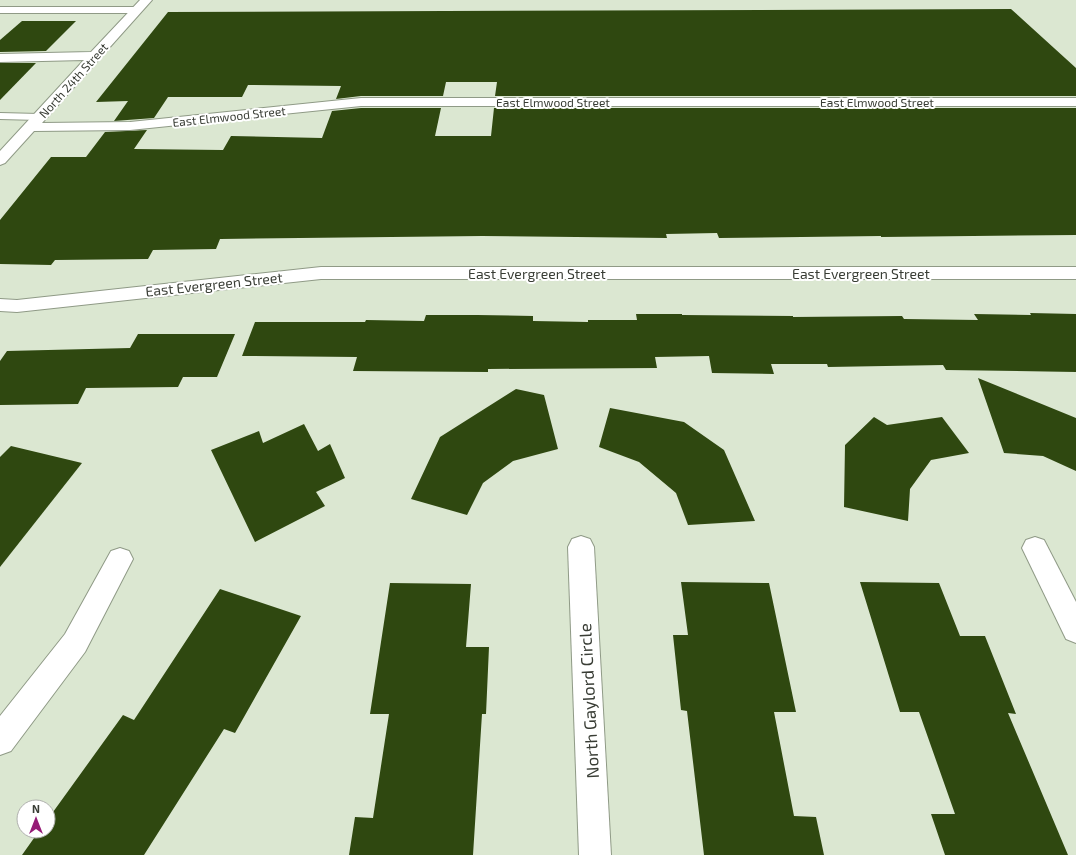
<svg xmlns="http://www.w3.org/2000/svg" width="1076" height="855" font-family="'Exo 2',sans-serif">
<style>
.building{fill:#2f4810}
.lines{fill:none;stroke-linecap:round;stroke-linejoin:round}
.lane-casing{stroke:#8f9a86;stroke-width:2}
.street-casing{stroke:#8f9a86;stroke-width:2}
.lane{fill:#fff;fill-rule:evenodd}
.street{fill:#fff;fill-rule:evenodd}
.labels{text-anchor:middle;dominant-baseline:central;stroke-width:4;stroke-linejoin:round;paint-order:stroke}
.far-street-label{font-size:12px;fill:#393d35;stroke:#fff}
.street-label{font-size:14px;fill:#393d35;stroke:#fff}
.near-street-label{font-size:17px;fill:#393d35;stroke:#fff}
</style>
<rect width="100%" height="100%" fill="#dbe7d1"/>
<g class="building">
<path d="M 1011,9 L 1076,68 L 1076,96 L 495,96 L 497,82 L 446,82 L 443,96 L 361,96 L 336,99 L 341,86 L 248,85 L 242,97 L 168,97 L 154,118 L 114,121 L 128,101 L 96,102 L 168,12 Z"/>
<path d="M 22,21 L 76,21 L 46,51 L 0,52 L 0,40 Z"/>
<path d="M 0,63 L 36,63 L 0,100 Z"/>
<path d="M 361,108 L 441,108 L 435,136 L 491,136 L 494,108 L 1076,108 L 1076,235 L 881,237 L 881,236 L 719,238 L 717,233 L 666,234 L 667,238 L 482,236 L 220,239 L 216,249 L 153,250 L 148,259 L 55,260 L 51,265 L 0,264 L 0,220 L 51,157 L 86,157 L 105,132 L 147,130 L 134,149 L 223,150 L 231,136 L 322,138 L 332,111 Z"/>
<path d="M 1030,313 L 1076,314 L 1076,372 L 946,370 L 943,365 L 828,367 L 827,364 L 771,364 L 774,374 L 712,373 L 709,356 L 655,357 L 657,368 L 488,369 L 488,372 L 353,371 L 357,357 L 242,356 L 255,322 L 365,322 L 366,320 L 424,321 L 426,315 L 477,315 L 533,316 L 533,321 L 588,322 L 588,320 L 637,320 L 636,314 L 682,314 L 682,315 L 793,316 L 793,317 L 902,316 L 904,319 L 978,320 L 974,314 L 1031,315 Z"/>
<path d="M 138,334 L 235,334 L 217,377 L 183,377 L 178,387 L 86,388 L 78,404 L 0,405 L 0,361 L 7,351 L 130,348 Z"/>
<path d="M 978,378 L 1076,418 L 1076,471 L 1043,456 L 1004,453 Z"/>
<path d="M 516,389 L 544,395 L 558,449 L 513,461 L 483,483 L 467,515 L 411,499 L 440,437 Z"/>
<path d="M 610,408 L 684,422 L 724,450 L 755,521 L 688,525 L 676,493 L 639,462 L 599,447 Z"/>
<path d="M 874,417 L 887,425 L 942,417 L 969,453 L 931,460 L 910,489 L 908,521 L 844,507 L 845,445 Z"/>
<path d="M 304,424 L 318,451 L 330,444 L 345,478 L 316,492 L 325,506 L 255,542 L 211,450 L 259,431 L 263,443 Z"/>
<path d="M 11,446 L 82,463 L 0,567 L 0,457 Z"/>
<path d="M 681,582 L 769,583 L 796,712 L 774,712 L 794,816 L 816,817 L 824,855 L 704,855 L 687,711 L 681,710 L 673,635 L 688,635 Z"/>
<path d="M 860,582 L 939,583 L 960,636 L 985,636 L 1016,714 L 1008,713 L 1068,855 L 945,855 L 931,814 L 955,814 L 919,712 L 900,712 Z"/>
<path d="M 390,583 L 471,584 L 466,647 L 489,647 L 486,714 L 482,714 L 473,855 L 349,855 L 355,817 L 373,818 L 389,714 L 370,714 Z"/>
<path d="M 220,589 L 301,616 L 235,733 L 224,729 L 144,855 L 22,855 L 39,831 L 48,831 L 48,819 L 123,715 L 134,720 Z"/>
</g>
<g class="lines">
<g class="lane-casing">
<g id="lane">
<path d="M 0,7 L 137,7 L 141,10 L 137,13 L 0,13 Z"/>
<path d="M 0,113 L 39,114 L 44,117 L 39,120 L 0,119 Z"/>
</g>
</g>
<g class="street-casing">
<g id="street">
<path d="M 140,0 L 152,0 L 42,123 L 130,122 L 361,98 L 1076,98 L 1076,106 L 361,106 L 130,130 L 34,131 L 5,163 L 0,165 L 0,151 L 84,60 L 0,62 L 0,54 L 91,52 Z"/>
<path d="M 321,267 L 1076,267 L 1076,279 L 321,279 L 17,312 L 0,311 L 0,299 L 17,300 Z"/>
<path d="M 581,536 L 590,539 L 594,547 L 611,855 L 579,855 L 568,547 L 572,539 Z"/>
<path d="M 1035,537 L 1044,540 L 1076,602 L 1076,643 L 1066,639 L 1022,548 L 1026,540 Z"/>
<path d="M 120,548 L 129,551 L 133,559 L 85,652 L 11,751 L 0,755 L 0,716 L 65,634 L 111,551 Z"/>
</g>
</g>
<use href="#lane" class="lane"/>
<use href="#street" class="street"/>
</g>
<g class="labels">
<g class="far-street-label">
<text transform="translate(73 80) rotate(-48)">North 24th Street</text>
<text x="553" y="102">East Elmwood Street</text>
<text x="877" y="102">East Elmwood Street</text>
<text transform="translate(229 116) rotate(-6)">East Elmwood Street</text>
</g>
<g class="street-label">
<text x="537" y="273">East Evergreen Street</text>
<text x="861" y="273">East Evergreen Street</text>
<text transform="translate(214 284) rotate(-6)">East Evergreen Street</text>
</g>
<g class="near-street-label">
<text transform="translate(588 701) rotate(-93)">North Gaylord Circle</text>
</g>
</g>
<g transform="translate(36 819)"><circle r="19" fill="#ffffff" stroke="#b0b1ae"/>
<path d="M0-3L7 15L0 10L-7 15Z" fill="#951b76"/>
<text y="-6" font-size="11" font-weight="bold" text-anchor="middle" fill="#393d35">N</text>
</g>
</svg>
